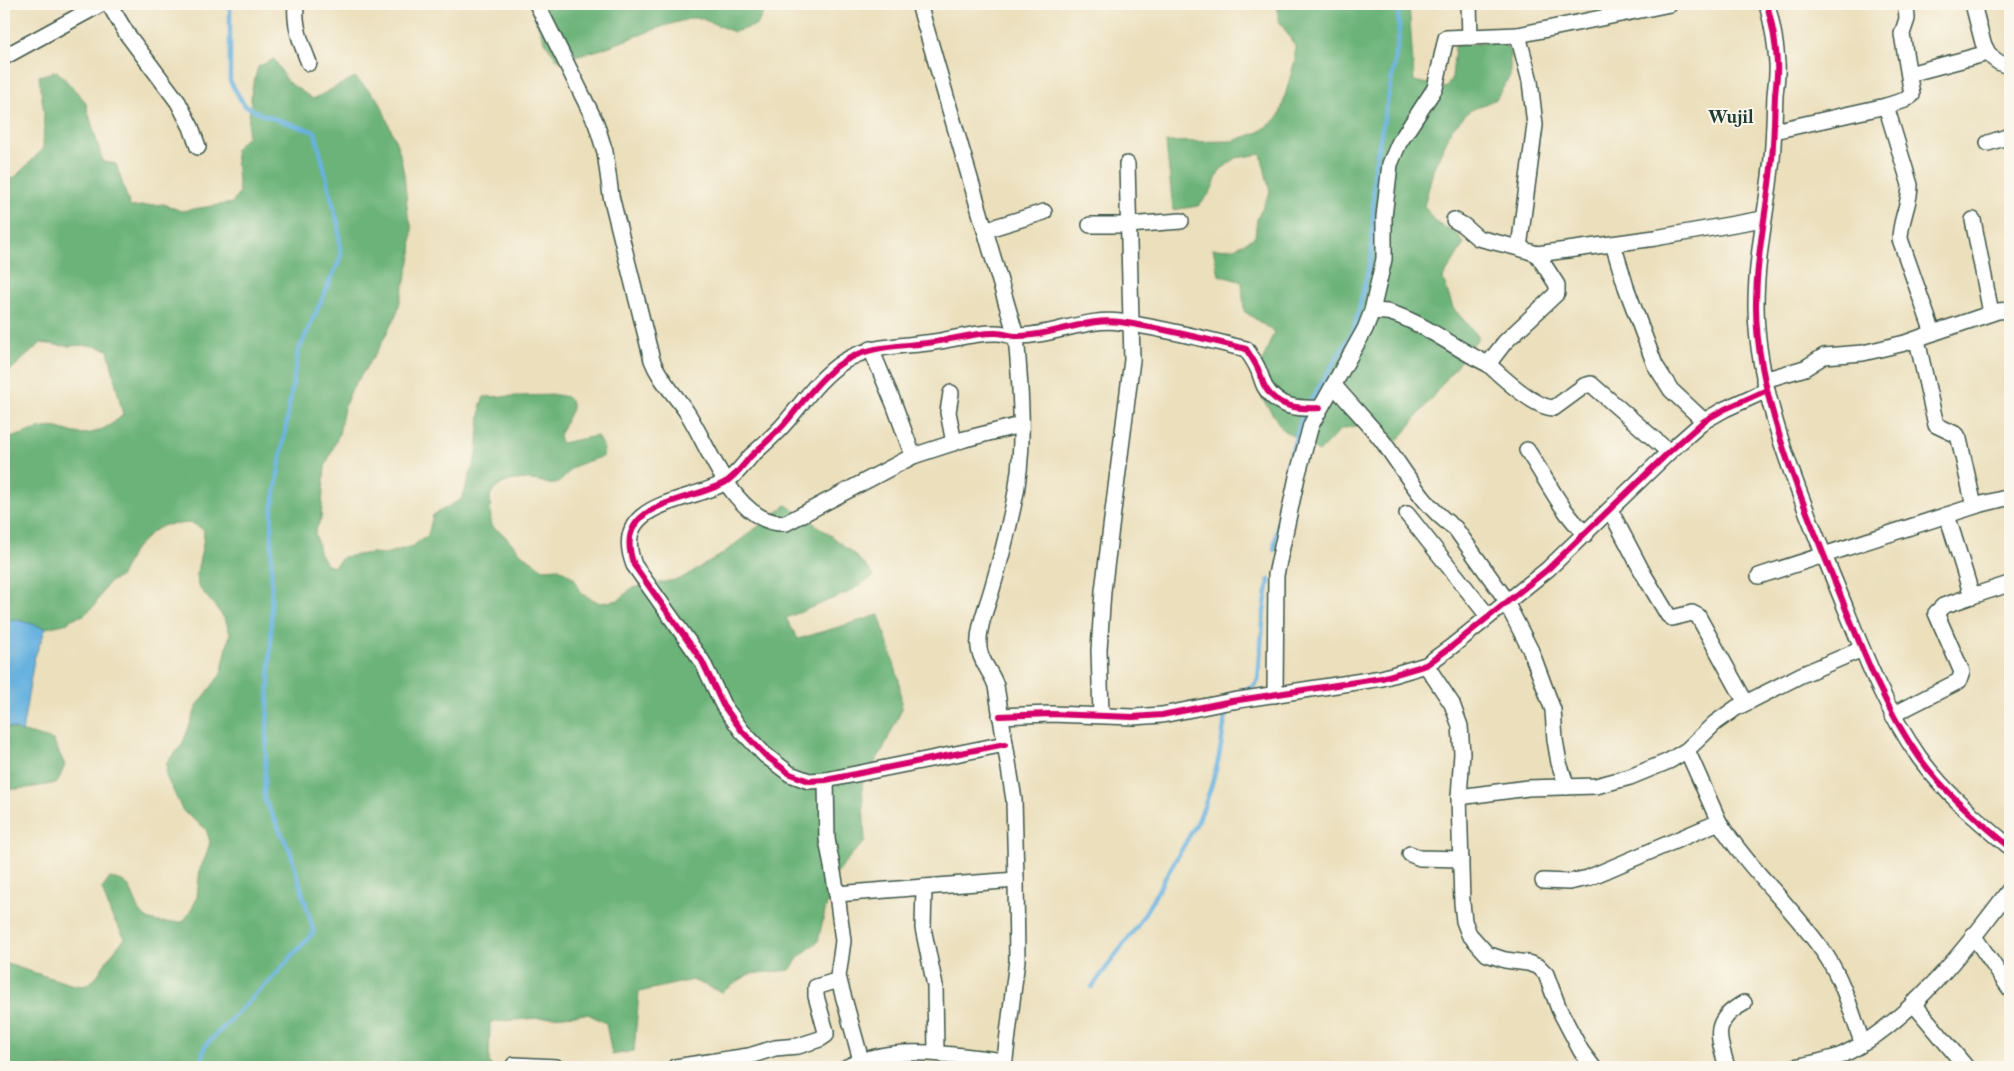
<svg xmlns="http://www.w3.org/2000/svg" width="2014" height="1071" font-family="'Libre Caslon Text',serif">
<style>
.forest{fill:#6cb379;stroke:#467856}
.water{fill:#68b2e0;stroke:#44788a}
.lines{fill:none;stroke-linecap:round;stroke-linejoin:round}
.stream{stroke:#68b2e0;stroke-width:4.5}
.minor-casing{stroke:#3e5548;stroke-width:18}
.minor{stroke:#fff;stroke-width:15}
.cycleway-casing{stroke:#fbf7ec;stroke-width:9}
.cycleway{stroke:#d6006c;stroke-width:6}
.labels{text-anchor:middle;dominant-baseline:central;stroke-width:4;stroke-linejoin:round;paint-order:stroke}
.quarter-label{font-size:16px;font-weight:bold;fill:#1f3d34;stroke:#fbf7ec}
</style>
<rect width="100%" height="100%" fill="#fbf7ec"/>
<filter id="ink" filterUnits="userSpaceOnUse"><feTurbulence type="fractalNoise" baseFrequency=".02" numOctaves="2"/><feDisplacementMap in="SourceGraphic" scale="10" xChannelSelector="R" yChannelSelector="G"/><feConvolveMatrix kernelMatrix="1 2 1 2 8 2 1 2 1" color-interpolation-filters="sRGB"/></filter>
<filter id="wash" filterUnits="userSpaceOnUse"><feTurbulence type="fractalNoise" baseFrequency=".0096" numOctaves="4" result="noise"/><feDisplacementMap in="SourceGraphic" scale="20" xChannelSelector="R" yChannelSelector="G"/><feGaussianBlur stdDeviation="1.12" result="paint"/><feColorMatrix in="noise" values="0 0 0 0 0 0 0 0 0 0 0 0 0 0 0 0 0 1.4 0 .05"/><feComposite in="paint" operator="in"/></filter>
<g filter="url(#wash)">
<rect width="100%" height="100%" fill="#ebdfbc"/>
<g class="forest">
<path d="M 530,4 L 768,4 L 757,25 L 734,32 L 700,18 L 692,18 L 664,26 L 599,50 L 558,60 L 544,41 Z"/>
<path d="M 1278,4 L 1409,4 L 1414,81 L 1446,88 L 1452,78 L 1455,46 L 1493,42 L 1508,47 L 1510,53 L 1510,76 L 1496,99 L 1469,111 L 1452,129 L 1434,167 L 1424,206 L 1436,223 L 1455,232 L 1464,243 L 1443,278 L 1453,308 L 1479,337 L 1405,432 L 1384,456 L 1359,425 L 1341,429 L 1319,452 L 1283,430 L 1262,398 L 1261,365 L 1274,332 L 1244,311 L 1242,282 L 1219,275 L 1213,249 L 1235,248 L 1255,237 L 1257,219 L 1270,192 L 1261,154 L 1236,158 L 1220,170 L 1210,193 L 1198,206 L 1173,210 L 1166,142 L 1233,141 L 1259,132 L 1271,124 L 1280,114 L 1295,60 L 1295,46 L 1278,19 Z"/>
<path d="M 274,59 L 288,82 L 313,99 L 355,77 L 379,100 L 399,150 L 404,174 L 408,215 L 412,228 L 411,257 L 397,313 L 379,348 L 352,389 L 344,407 L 339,434 L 325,467 L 321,518 L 315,532 L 319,552 L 326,564 L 333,567 L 343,557 L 372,553 L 385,554 L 413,546 L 428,535 L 433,515 L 462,499 L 477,454 L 481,404 L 484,397 L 557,395 L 567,397 L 572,402 L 572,409 L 559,435 L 561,443 L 597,436 L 604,449 L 603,456 C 593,461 579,462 571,469 C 566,474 562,483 554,484 C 549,485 543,482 539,481 C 519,478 503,478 490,495 L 491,526 L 503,534 L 522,554 L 543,569 L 559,568 L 574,578 L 582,594 L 600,603 L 619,600 L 632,588 L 680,579 L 721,555 L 786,505 C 817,526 851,546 874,576 L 849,592 L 786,618 L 798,639 L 879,615 L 899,680 L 902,709 L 883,749 L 862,784 L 865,842 L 852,854 L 833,878 L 818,941 L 799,957 L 790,970 L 749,974 L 722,992 L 692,980 L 639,992 L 634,1051 L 612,1055 L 606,1023 L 588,1014 L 490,1022 L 489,1062 L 492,1067 L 4,1067 L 4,963 L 70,984 L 84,986 L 95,979 L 110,956 L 125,938 L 111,915 L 102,889 L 110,878 C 115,879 122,880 125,883 C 136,892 135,912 148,919 C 159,924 172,922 183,922 L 192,909 L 197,897 L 200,869 L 206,856 L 210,842 L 206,829 L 183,811 L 166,776 L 167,762 L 182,745 L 197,706 L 221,674 L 230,634 L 226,621 L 218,610 L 198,586 L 197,572 L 203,544 L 204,530 L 192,523 L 165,525 L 153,531 L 133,551 L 121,576 L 108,583 L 94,606 L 84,615 L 71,619 L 68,623 L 46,628 L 14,619 L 4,624 L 4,438 C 19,438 30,429 45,428 C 55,426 61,429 71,432 C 91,438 108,428 123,415 L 108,350 C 92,344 85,345 69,346 C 60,346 50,344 41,343 L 4,376 L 4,181 L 15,177 L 43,149 L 44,113 L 39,76 L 57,71 L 85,101 L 103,162 L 116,164 L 130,207 L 164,204 L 181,211 L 232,203 L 239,193 L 235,149 L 247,137 L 252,89 L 258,67 Z"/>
<path d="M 4,725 L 6,727 L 53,740 L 65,765 L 57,783 L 27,788 L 4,790 Z"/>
</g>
<path class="water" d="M 14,619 L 46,628 L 34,659 L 22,732 L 4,725 L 4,624 Z"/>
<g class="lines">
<g class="stream">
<path d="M 1308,405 L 1354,330 L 1372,253 L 1374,170 L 1395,62 L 1399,34 L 1398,4"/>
<path d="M 1274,550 L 1287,467 L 1304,411"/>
<path d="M 1227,696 L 1254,686 L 1258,680 L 1264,611 L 1269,580"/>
<path d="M 1092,987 L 1138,925 L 1198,821 C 1214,786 1223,745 1226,706"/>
<path d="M 200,1067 L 205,1046 L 275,975 L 314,932 L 290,851 L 264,798 L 271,636 L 272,512 L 298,352 L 341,257 L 338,224 L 315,132 L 261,114 L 244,105 L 230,81 L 230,4"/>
</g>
</g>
</g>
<g filter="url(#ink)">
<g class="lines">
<g class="minor-casing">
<g id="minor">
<path d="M 109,4 L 127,34 L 178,102 L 191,127 L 198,147"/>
<path d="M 296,4 C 294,26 301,43 309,63"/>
<path d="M 537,4 L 596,123 L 605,152 L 611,196 L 652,360 C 660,381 676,395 688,414 C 710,449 736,526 786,523 L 913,456 L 965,439 L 1020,425"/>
<path d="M 919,4 L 1016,336 C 1021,392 1026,452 1013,507 C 1007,535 1000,562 992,589 C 987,607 977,629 979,648 C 980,661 992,673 996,686 L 1014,800 L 1016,880 L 1017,960 L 1004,1067"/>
<path d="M 1469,4 L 1470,37"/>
<path d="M 1670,4 L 1518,35 L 1530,81 L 1535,125 L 1519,248 L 1537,254 L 1575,249 L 1655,238 L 1763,219"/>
<path d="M 1767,4 C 1772,23 1776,43 1777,63 C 1778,73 1776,84 1775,95 C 1774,119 1774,144 1771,168 C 1766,214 1756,259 1756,306 C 1756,396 1803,504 1837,587 C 1861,646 1882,704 1919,757 C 1944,792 1977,820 2010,847"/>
<path d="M 1988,53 C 1994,60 2001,66 2010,65"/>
<path d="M 4,57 L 101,4"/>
<path d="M 1909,74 L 1988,53 L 1983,43 L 1973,4"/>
<path d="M 1886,106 L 1905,100 L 1912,95 L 1902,34 L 1907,19 L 1906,4"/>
<path d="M 1988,143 L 2010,136"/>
<path d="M 1454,220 L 1463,225 L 1478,238 L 1519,248"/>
<path d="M 1973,220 L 1991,313"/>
<path d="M 1090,225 L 1128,225 L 1181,221"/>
<path d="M 985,230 L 1044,212"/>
<path d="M 1613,244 L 1626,287 L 1655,365 L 1671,390 L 1704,421"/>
<path d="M 1537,254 L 1557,285 L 1557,293 L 1505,342 L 1488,364 C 1502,377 1535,408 1554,408 L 1584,386 L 1591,384 L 1669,452"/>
<path d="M 1372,311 C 1378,312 1385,311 1391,313 C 1426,324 1455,349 1488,364"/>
<path d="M 1933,333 L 1998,311 L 2010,310"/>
<path d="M 1917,340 L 1936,425 L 1957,435 L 1959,439 L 1974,506"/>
<path d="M 871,349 L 894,404 L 913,456"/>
<path d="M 1764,380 L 1805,368 L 1824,356 L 1863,353 L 1905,343 L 1933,333 L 1900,239 C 1900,220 1910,204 1910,185 L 1886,106 L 1774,131"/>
<path d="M 1334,385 C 1350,405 1369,423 1384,443 C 1406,473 1424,507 1455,528 L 1507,601"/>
<path d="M 951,393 L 948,412 L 954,443"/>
<path d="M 1527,450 C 1546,478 1561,512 1586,534"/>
<path d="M 1610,510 L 1644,575 L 1668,615 L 1672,618 L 1692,613 L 1698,616 L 1746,703"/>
<path d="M 1407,514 L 1488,616"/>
<path d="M 1759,576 L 1978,505 L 2010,497"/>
<path d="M 1972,596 L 2006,585"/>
<path d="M 1506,602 L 1531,651 L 1553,710 L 1555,740 L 1559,763 L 1567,787"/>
<path d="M 1426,665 L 1452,704 L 1460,726 L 1462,753 L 1459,797 L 1462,903 L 1464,921 L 1469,934 L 1487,954 L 1505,960 L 1528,963 L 1539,967 L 1546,974 L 1559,1009 L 1581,1051 L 1593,1067"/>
<path d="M 1275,695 L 1276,575 L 1297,477 L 1311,425 L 1365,329 L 1372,311 L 1384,259 L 1384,217 L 1390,164 L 1399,143 L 1435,88 L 1446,38 L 1518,35"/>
<path d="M 1101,715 L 1099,650 L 1103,591 L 1132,360 L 1127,164"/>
<path d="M 1892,715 L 1959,681 L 1962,672 L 1936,613 L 1943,606 L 1972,596 L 1947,515"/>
<path d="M 1000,716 L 1051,714 L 1133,717 L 1162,715 L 1232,701 L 1382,678 L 1426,665 L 1451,647 L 1548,569 L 1669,452 L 1704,421 L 1725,409 L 1767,390"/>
<path d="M 1005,744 L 826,780 L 809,781 L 790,774 L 765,755 L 742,731 L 723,705 L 702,661 L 634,565 C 610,502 686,503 724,483 C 735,477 743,465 751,456 C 763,445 776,434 786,422 C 804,401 820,377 843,362 C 871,344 902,347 934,342 C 955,339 976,332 997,333 C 1004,333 1010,336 1016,336 C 1049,337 1088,317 1120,322 C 1163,328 1205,339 1246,349 C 1250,355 1255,362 1258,369 C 1261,375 1262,382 1265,387 C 1277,408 1299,409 1320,408"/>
<path d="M 826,780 L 827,839 L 837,894 L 843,941 L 838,977 L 861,1060"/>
<path d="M 1459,797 L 1528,788 L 1596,786 L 1630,777 L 1669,761 L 1687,750 L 1715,723 L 1736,708 L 1801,675 L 1862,649"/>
<path d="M 1719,822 C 1750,871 1795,909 1827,957 C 1844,983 1852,1014 1862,1042"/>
<path d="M 1410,854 L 1420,858 L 1461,859"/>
<path d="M 1543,881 L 1569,882 L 1588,878 L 1719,822 L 1687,750"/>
<path d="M 837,894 L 924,887"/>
<path d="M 1973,935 L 2010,989"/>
<path d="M 1913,1003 L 1966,1067"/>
<path d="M 936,1053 L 935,986 L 923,928 L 924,887 L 1016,880"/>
<path d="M 514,1065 L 556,1067"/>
<path d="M 675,1067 L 749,1056 L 775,1048 L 798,1046 L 820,1039 L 826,1035 L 826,1032 L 816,996 L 816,987 L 839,980"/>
<path d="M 847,1067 C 895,1043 953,1055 1004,1061"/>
<path d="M 1727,1067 C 1718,1036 1711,1021 1744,1003"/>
<path d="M 1794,1067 C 1809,1064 1828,1061 1842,1055 C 1907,1025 1968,946 2010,889"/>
</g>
</g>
<use href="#minor" class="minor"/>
<g class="cycleway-casing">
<g id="cycleway">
<path d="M 1767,4 C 1772,23 1776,43 1777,63 C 1778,73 1776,84 1775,95 C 1774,119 1774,144 1771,168 C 1766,214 1756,259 1756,306 C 1756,396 1803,504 1837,587 C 1861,646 1882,704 1919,757 C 1944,792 1977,820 2010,847"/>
<path d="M 1000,716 L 1051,714 L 1133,717 L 1162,715 L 1232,701 L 1382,678 L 1426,665 L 1451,647 L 1548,569 L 1669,452 L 1704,421 L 1725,409 L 1767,390"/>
<path d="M 1005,744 L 826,780 L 809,781 L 790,774 L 765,755 L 742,731 L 723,705 L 702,661 L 634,565 C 610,502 686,503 724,483 C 735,477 743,465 751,456 C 763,445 776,434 786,422 C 804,401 820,377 843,362 C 871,344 902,347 934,342 C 955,339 976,332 997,333 C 1004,333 1010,336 1016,336 C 1049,337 1088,317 1120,322 C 1163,328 1205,339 1246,349 C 1250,355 1255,362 1258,369 C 1261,375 1262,382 1265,387 C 1277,408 1299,409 1320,408"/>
</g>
</g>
<use href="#cycleway" class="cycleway"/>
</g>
</g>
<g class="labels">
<g class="quarter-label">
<text x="1731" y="117">Wujil</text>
</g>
</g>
<rect width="2014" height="1071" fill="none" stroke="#fbf7ec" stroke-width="20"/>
</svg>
